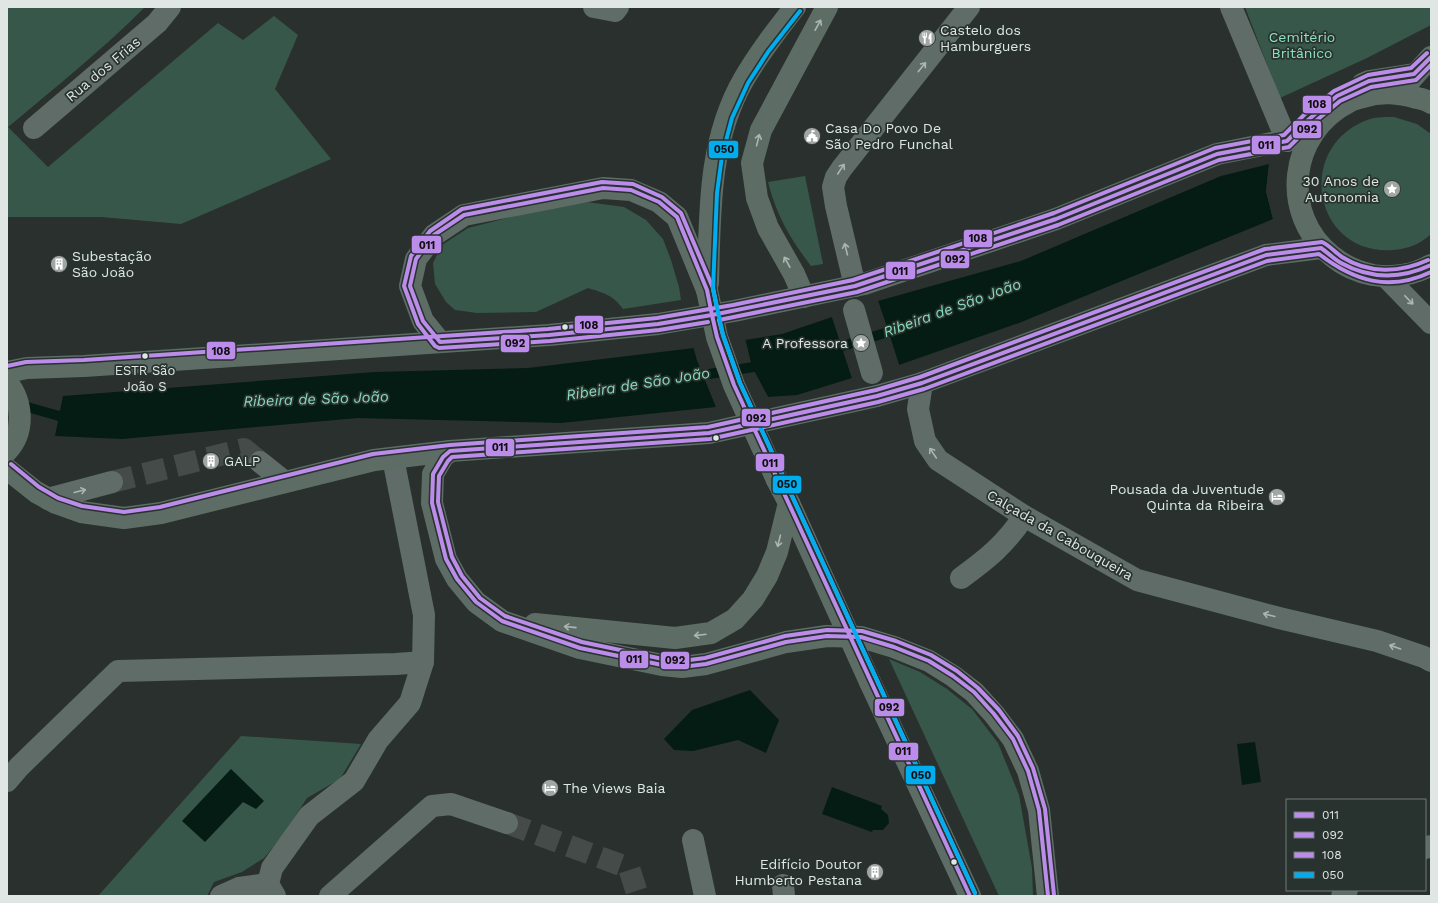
<svg xmlns="http://www.w3.org/2000/svg" width="1438" height="903" font-family="'Work Sans',sans-serif">
<style>
.green{fill:#37574a}
.water{fill:#041c14}
.pier{fill:#2a302d}
.lines{fill:none;stroke-linecap:round;stroke-linejoin:round}
.stream{stroke:#041c14;stroke-width:10}
.minor-tunnel{stroke:#454b48;stroke-width:22;stroke-dasharray:22 11;stroke-linecap:butt}
.minor{stroke:#5f6c67;stroke-width:22}
.major{stroke:#5d6d66;stroke-width:22}
.major-bridge{stroke:#5d6d66;stroke-width:22}
.bus-1-casing{stroke:#28322e;stroke-width:7}
.bus-2-casing{stroke:#28322e;stroke-width:7}
.bus-3-casing{stroke:#28322e;stroke-width:7}
.bus-4-casing{stroke:#28322e;stroke-width:7}
.bus-1{stroke:#bc8cea;stroke-width:4}
.bus-2{stroke:#bc8cea;stroke-width:4}
.bus-3{stroke:#bc8cea;stroke-width:4}
.bus-4{stroke:#00aeef;stroke-width:4}
.oneway{stroke:#abb6b1}
.oneway2{stroke:#acb5b1}
.bus-dot{fill:#dfe6e3;stroke:#28322e;stroke-width:1.5}
.labels{text-anchor:middle;dominant-baseline:central;stroke-width:3.5;stroke-linejoin:round;paint-order:stroke}
.bus-label{font-size:13px;fill:#dfe6e3;stroke:#28322e}
.poi-label{font-size:14px;fill:#dfe6e3;stroke:#28322e;text-anchor:start}
.park-label{font-size:14px;fill:#8ce1c0;stroke:#28322e}
.street-label{font-size:14px;fill:#dfe6e3;stroke:#28322e}
.water-label{font-size:15px;font-style:italic;fill:#86dbbb;stroke:#28322e}
.line-badge{stroke:#28322e;stroke-width:1.5}
.pale-badge-label{font-size:11px;text-anchor:middle;font-weight:bold;fill:#111}
</style>
<rect width="100%" height="100%" fill="#2a302d"/>
<g class="green">
<path d="M 7,7 L 145,7 C 102,50 55,88 8,127 L 48,167 L 218,23 L 243,40 L 274,16 L 298,35 L 275,89 L 331,159 L 181,224 L 101,217 L 7,217 Z"/>
<path d="M 1245,7 L 1431,7 L 1431,25 L 1367,58 L 1280,98 Z"/>
<path d="M 1394,117 L 1417,124 L 1431,134 L 1431,234 C 1421,244 1407,249 1393,250 C 1313,256 1293,145 1370,119 C 1377,117 1386,117 1394,117 Z"/>
<path d="M 805,176 L 823,264 L 811,266 C 790,238 777,217 768,182 Z"/>
<path d="M 587,202 L 624,207 L 646,220 L 663,239 L 671,260 L 679,287 L 681,300 L 623,309 C 613,295 604,293 588,288 L 536,312 L 477,313 L 455,310 L 446,302 L 435,284 L 433,263 L 442,245 L 468,228 L 534,211 Z"/>
<path d="M 889,659 L 920,672 L 947,689 L 972,709 L 998,743 L 1019,795 L 1032,868 L 1033,896 L 999,896 Z"/>
<path d="M 241,736 L 361,744 L 340,779 L 307,798 L 281,838 L 264,858 L 242,872 L 214,882 L 207,896 L 98,896 Z"/>
</g>
<g class="water">
<path d="M 1269,164 L 1266,191 L 1273,219 L 1019,323 L 899,365 L 878,301 L 1021,261 L 1221,176 Z"/>
<path d="M 832,317 L 852,378 L 797,395 L 768,397 L 752,367 L 745,340 L 782,334 Z"/>
<path d="M 694,348 L 697,360 L 716,407 L 561,423 L 358,418 L 122,439 L 55,436 L 63,396 L 375,372 L 528,368 Z"/>
<path d="M 750,690 L 779,720 L 766,753 L 738,740 L 693,751 L 674,750 L 664,739 L 692,710 Z"/>
<path d="M 1255,742 L 1261,782 L 1242,785 L 1237,744 Z"/>
<path d="M 231,769 L 264,801 L 256,809 L 243,802 L 205,842 L 182,821 Z"/>
<path d="M 832,787 L 882,806 L 881,809 L 888,815 L 889,823 L 883,830 L 873,830 L 872,832 L 822,814 Z"/>
</g>
<g class="pier">
<path d="M 1271,163 L 1268,191 L 1275,218 L 1273,219 L 1266,191 L 1269,164 Z"/>
<path d="M 878,301 L 889,333 L 899,365 L 897,365 L 876,302 Z"/>
<path d="M 833,316 L 844,346 L 854,377 L 852,378 L 832,317 Z"/>
<path d="M 745,338 L 752,367 L 769,399 L 766,398 L 751,368 L 744,340 Z"/>
<path d="M 693,346 L 696,347 L 699,359 L 718,406 L 717,409 L 697,360 Z"/>
</g>
<g class="lines">
<g class="stream">
<path d="M 830,350 L 901,328"/>
<path d="M 690,377 L 766,365"/>
<path d="M 17,404 L 59,416 L 71,415"/>
</g>
<g class="minor-tunnel">
<path d="M 112,482 L 244,449 L 260,462"/>
<path d="M 507,823 L 629,868 L 638,896"/>
</g>
<g class="minor">
<path d="M 594,7 L 615,11 L 618,7"/>
<path d="M 1231,7 L 1287,141"/>
<path d="M 34,128 L 157,23 L 170,7"/>
<path d="M 1386,277 L 1431,323"/>
<path d="M 855,286 L 836,206 L 833,187 L 836,177 L 842,168 L 969,7"/>
<path d="M 854,310 L 872,373"/>
<path d="M 922,383 L 918,409 L 925,441 L 938,460 L 1024,516 L 1137,580 L 1279,618 L 1377,641 L 1424,657 L 1431,661"/>
<path d="M 260,462 L 285,482"/>
<path d="M 48,499 L 112,482"/>
<path d="M 961,578 C 987,559 1006,544 1024,516"/>
<path d="M 7,781 L 19,767 L 118,671 L 396,664 L 423,662"/>
<path d="M 693,840 L 705,896"/>
<path d="M 1425,848 L 1431,846"/>
<path d="M 783,885 L 784,896"/>
<path d="M 221,896 L 239,888 L 268,884"/>
<path d="M 275,896 L 268,884 L 272,868 L 309,816 L 354,781 L 378,740 L 410,703 L 423,662 L 424,615 L 393,458"/>
<path d="M 330,896 L 432,806 L 451,804 L 507,823"/>
<path d="M 1342,896 L 1347,890"/>
</g>
<g class="major">
<path d="M 1362,84 L 1369,81 L 1414,74"/>
<path d="M 1405,86 L 1431,57"/>
<path d="M 1431,103 C 1427,100 1422,99 1417,98 C 1398,93 1382,91 1363,97 C 1359,98 1353,99 1349,102 C 1289,132 1279,214 1332,256 C 1344,266 1358,272 1373,275 C 1392,278 1414,275 1431,265"/>
<path d="M 708,283 C 710,213 708,141 744,79 C 759,53 777,30 795,7"/>
<path d="M 804,297 L 794,274 L 768,228 L 757,198 L 752,163 L 761,130 L 827,7"/>
<path d="M 440,342 L 423,321 L 410,286 L 416,259 L 434,235 L 464,215 L 603,188 L 631,190 L 659,202 L 677,217 L 707,290"/>
<path d="M 7,372 L 27,368 L 84,366 L 549,335 L 658,324 L 734,311 L 864,284 L 1056,219 L 1217,154 L 1312,135"/>
<path d="M 7,382 C 23,402 25,432 7,451"/>
<path d="M 450,451 L 443,457 L 433,474 L 432,503 L 446,559 L 457,579 L 476,602 L 502,621 L 580,648 L 662,665 L 682,667 L 706,664 L 786,642 L 827,636 L 861,637 L 894,647 L 929,661 L 953,676 L 974,692 L 994,714 L 1013,739 L 1028,771 L 1039,810 L 1048,896"/>
<path d="M 7,469 L 36,492 L 56,503 L 81,512 L 124,518 L 161,513 L 374,460 L 450,451 L 709,433 L 877,396 L 922,383 L 1266,255 L 1321,248"/>
<path d="M 535,624 L 675,638 L 711,633 L 735,619 L 753,599 L 767,576 L 777,552 L 789,503 L 777,480"/>
<path d="M 870,682 L 970,896"/>
</g>
<g class="major-bridge">
<path d="M 707,290 L 717,337 L 734,385 L 777,480"/>
<path d="M 789,503 L 870,682"/>
</g>
<g class="bus-1-casing">
<g id="bus-1">
<path d="M 603,188 L 631,190 L 659,202 L 677,217 L 707,290 L 712,315 L 658,324 L 549,335 L 440,342 L 423,321 L 410,286 L 416,259 L 434,235 L 464,215 Z"/>
<path d="M 712,315 L 717,337 L 734,385 L 970,896"/>
<path d="M 712,315 L 855,286 L 1056,219 L 1217,154 L 1287,141 L 1308,120 L 1337,96 L 1369,81 L 1414,74 L 1431,57"/>
<path d="M 1048,896 L 1039,810 L 1028,771 L 1013,739 L 994,714 L 974,692 L 953,676 L 929,661 L 894,647 L 861,637 L 827,636 L 786,642 L 706,664 L 682,667 L 662,665 L 580,648 L 502,621 L 476,602 L 457,579 L 446,559 L 432,503 L 433,474 L 443,457 L 450,451 L 709,433 L 877,396 L 922,383 L 1266,255 L 1321,248 C 1328,253 1334,259 1341,263 C 1370,279 1401,279 1431,265"/>
</g>
</g>
<g class="bus-2-casing">
<g id="bus-2">
<path d="M 708,322 L 659,330 L 550,341 L 439,348 L 435,346 L 418,324 L 404,286 L 411,256 L 430,231 L 462,209 L 602,182 L 633,184 L 662,197 L 681,213 L 713,288 L 717,308"/>
<path d="M 975,893 L 740,383 L 723,335 L 719,320 L 857,292 L 1058,225 L 1219,160 L 1289,147 L 1312,124 L 1340,101 L 1371,87 L 1416,80 L 1431,65"/>
<path d="M 1054,895 L 1045,809 L 1033,768 L 1018,736 L 999,710 L 978,688 L 957,671 L 931,655 L 896,641 L 862,631 L 827,630 L 785,636 L 705,658 L 682,661 L 663,659 L 582,642 L 505,616 L 480,598 L 462,576 L 452,557 L 438,502 L 439,476 L 448,461 L 452,457 L 710,439 L 878,402 L 924,389 L 1267,261 L 1319,254 C 1354,281 1389,292 1431,272"/>
</g>
</g>
<g class="bus-3-casing">
<g id="bus-3">
<path d="M 7,366 L 26,362 L 84,360 L 548,329 L 657,318 L 733,305 L 853,280 L 1054,213 L 1215,148 L 1284,135 L 1304,115 L 1334,91 L 1368,75 L 1411,68 L 1427,53"/>
<path d="M 11,464 L 39,487 L 58,498 L 82,506 L 124,512 L 160,507 L 373,454 L 450,445 L 708,427 L 876,390 L 920,377 L 1265,249 L 1322,242 C 1329,245 1335,252 1342,257 C 1369,274 1400,273 1428,260"/>
</g>
</g>
<g class="bus-4-casing">
<path id="bus-4" d="M 800,11 L 768,52 L 748,83 L 732,118 L 722,156 L 717,193 L 713,289 L 723,335 L 740,383 L 975,893"/>
</g>
<use href="#bus-1" class="bus-1"/>
<use href="#bus-2" class="bus-2"/>
<use href="#bus-3" class="bus-3"/>
<use href="#bus-4" class="bus-4"/>
</g>
<defs><path id="oneway-shaft" d="M-6 0H5M1.5-3L5.5 0L1.5 3" fill="none" stroke-width="1.6" stroke-linecap="round" stroke-linejoin="round"/></defs>
<g class="oneway">
<use href="#oneway-shaft" transform="translate(818 25) rotate(-61)"/>
<use href="#oneway-shaft" transform="translate(758 140) rotate(-76)"/>
<use href="#oneway-shaft" transform="translate(787 262) rotate(-119)"/>
<use href="#oneway-shaft" transform="translate(779 541) rotate(104)"/>
<use href="#oneway-shaft" transform="translate(570 627) rotate(-174)"/>
<use href="#oneway-shaft" transform="translate(700 635) rotate(173)"/>
</g>
<g class="oneway2">
<use href="#oneway-shaft" transform="translate(922 67) rotate(-51)"/>
<use href="#oneway-shaft" transform="translate(841 169) rotate(-56)"/>
<use href="#oneway-shaft" transform="translate(846 249) rotate(-104)"/>
<use href="#oneway-shaft" transform="translate(1409 300) rotate(46)"/>
<use href="#oneway-shaft" transform="translate(933 453) rotate(-124)"/>
<use href="#oneway-shaft" transform="translate(80 491) rotate(-14)"/>
<use href="#oneway-shaft" transform="translate(1269 615) rotate(-165)"/>
<use href="#oneway-shaft" transform="translate(1395 647) rotate(-161)"/>
</g>
<defs>
<g id="restaurant-disc" transform="scale(0.9)"><circle r="9.5" fill="#a0a6a3" stroke="#28322e"/><path d="M-5-6h1v4h1v-4h1v4h1v-4h1v5L-1.5 .5V6h-2V.5L-5-1ZM5-6V6H3V1.5H1.5Q1.5-4 5-6Z" fill="#fff"/></g>
<g id="civic-disc" transform="scale(0.9)"><circle r="9.5" fill="#a0a6a3" stroke="#28322e"/><path d="M-.6-6.5H3V-4.5H.6V-3L4-1V1h2V6H-6V1h2V-1L-.6-3ZM-1.2 2.5V6h2.4V2.5Z" fill="#fff"/></g>
<g id="sight-disc" transform="scale(0.9)"><circle r="9.5" fill="#a0a6a3" stroke="#28322e"/><path d="M0-6L1.8-2.2L6-1.7L2.9 1.2L3.7 5.4L0 3.3L-3.7 5.4L-2.9 1.2L-6-1.7L-1.8-2.2Z" fill="#fff"/></g>
<g id="building-disc" transform="scale(0.9)"><circle r="9.5" fill="#a0a6a3" stroke="#28322e"/><path d="M-4-6H4V6H1V3H-1V6H-4ZM-2.5-4.3h1.7v1.8h-1.7ZM.8-4.3h1.7v1.8H.8ZM-2.5-1h1.7V.8h-1.7ZM.8-1h1.7V.8H.8Z" fill="#fff"/></g>
<g id="hotel-disc" transform="scale(0.9)"><circle r="9.5" fill="#a0a6a3" stroke="#28322e"/><path d="M-6-4.5h1.5V1H6V5H4.5V3h-9V5H-6ZM-4 0a1.8 1.8 0 1 1 3.6 0ZM.5 0V-2.5h3Q6-2.5 6 0Z" fill="#fff"/></g>
</defs>
<g fill-rule="evenodd">
<use href="#restaurant-disc" x="927" y="38"/>
<use href="#civic-disc" x="812" y="136"/>
<use href="#sight-disc" x="1392" y="189"/>
<use href="#building-disc" x="59" y="264"/>
<use href="#sight-disc" x="861" y="343"/>
<use href="#building-disc" x="211" y="461"/>
<use href="#hotel-disc" x="1277" y="497"/>
<use href="#hotel-disc" x="550" y="788"/>
<use href="#building-disc" x="875" y="872"/>
</g>
<g class="bus-dot">
<circle cx="565" cy="327" r="3.5"/>
<circle cx="145" cy="356" r="3.5"/>
<circle cx="716" cy="438" r="3.5"/>
<circle cx="954" cy="862" r="3.5"/>
</g>
<g class="labels">
<g class="bus-label">
<text x="145" y="370">ESTR São<tspan x="145" dy="16">João S</tspan></text>
</g>
<g class="poi-label">
<text x="940" y="30">Castelo dos<tspan x="940" dy="16">Hamburguers</tspan></text>
<text x="825" y="128">Casa Do Povo De<tspan x="825" dy="16">São Pedro Funchal</tspan></text>
<text x="1379" y="181" text-anchor="end">30 Anos de<tspan x="1379" dy="16">Autonomia</tspan></text>
<text x="72" y="256">Subestação<tspan x="72" dy="16">São João</tspan></text>
<text x="848" y="343" text-anchor="end">A Professora</text>
<text x="224" y="461">GALP</text>
<text x="1264" y="489" text-anchor="end">Pousada da Juventude<tspan x="1264" dy="16">Quinta da Ribeira</tspan></text>
<text x="563" y="788">The Views Baia</text>
<text x="862" y="864" text-anchor="end">Edifício Doutor<tspan x="862" dy="16">Humberto Pestana</tspan></text>
</g>
<g class="park-label">
<text x="1302" y="37">Cemitério<tspan x="1302" dy="16">Britânico</tspan></text>
</g>
<g class="street-label">
<text transform="translate(103 69) rotate(-40)">Rua dos Frias</text>
<text transform="translate(1060 535) rotate(30)">Calçada da Cabouqueira</text>
</g>
<g class="water-label">
<text transform="translate(952 308) rotate(-20)">Ribeira de São João</text>
<text transform="translate(638 384) rotate(-9)">Ribeira de São João</text>
<text transform="translate(316 399) rotate(-2)">Ribeira de São João</text>
</g>
</g>
<g class="line-badge">
<rect x="1302" y="95" width="30" height="19" rx="4" fill="#bc8cea"/>
<rect x="1292" y="120" width="30" height="19" rx="4" fill="#bc8cea"/>
<rect x="1251" y="135" width="30" height="20" rx="4" fill="#bc8cea"/>
<rect x="708" y="140" width="31" height="19" rx="4" fill="#00aeef"/>
<rect x="963" y="229" width="30" height="19" rx="4" fill="#bc8cea"/>
<rect x="411" y="235" width="31" height="19" rx="4" fill="#bc8cea"/>
<rect x="940" y="250" width="30" height="19" rx="4" fill="#bc8cea"/>
<rect x="885" y="261" width="31" height="19" rx="4" fill="#bc8cea"/>
<rect x="574" y="315" width="30" height="19" rx="4" fill="#bc8cea"/>
<rect x="500" y="334" width="30" height="19" rx="4" fill="#bc8cea"/>
<rect x="206" y="341" width="30" height="19" rx="4" fill="#bc8cea"/>
<rect x="741" y="408" width="30" height="19" rx="4" fill="#bc8cea"/>
<rect x="485" y="438" width="30" height="19" rx="4" fill="#bc8cea"/>
<rect x="755" y="453" width="30" height="19" rx="4" fill="#bc8cea"/>
<rect x="772" y="475" width="30" height="19" rx="4" fill="#00aeef"/>
<rect x="619" y="650" width="30" height="19" rx="4" fill="#bc8cea"/>
<rect x="660" y="651" width="30" height="19" rx="4" fill="#bc8cea"/>
<rect x="874" y="698" width="31" height="19" rx="4" fill="#bc8cea"/>
<rect x="888" y="742" width="31" height="19" rx="4" fill="#bc8cea"/>
<rect x="905" y="765" width="31" height="20" rx="4" fill="#00aeef"/>
</g>
<g class="pale-badge-label">
<text x="1317" y="108">108</text>
<text x="1307" y="133">092</text>
<text x="1266" y="149">011</text>
<text x="724" y="153">050</text>
<text x="978" y="242">108</text>
<text x="427" y="249">011</text>
<text x="955" y="263">092</text>
<text x="900" y="275">011</text>
<text x="589" y="329">108</text>
<text x="515" y="347">092</text>
<text x="221" y="355">108</text>
<text x="756" y="422">092</text>
<text x="500" y="451">011</text>
<text x="770" y="467">011</text>
<text x="787" y="488">050</text>
<text x="634" y="663">011</text>
<text x="675" y="664">092</text>
<text x="889" y="711">092</text>
<text x="903" y="755">011</text>
<text x="921" y="779">050</text>
</g>
<rect width="1438" height="903" fill="none" stroke="#dfe6e3" stroke-width="16"/>
<rect x="1286" y="799" width="140" height="92" fill="#28322e" stroke="#717a76"/>
<rect x="1294" y="812" width="20" height="6" fill="#bc8cea" stroke="#717a76"/>
<text x="1322" y="819" font-size="12" fill="#dfe6e3">011</text>
<rect x="1294" y="832" width="20" height="6" fill="#bc8cea" stroke="#717a76"/>
<text x="1322" y="839" font-size="12" fill="#dfe6e3">092</text>
<rect x="1294" y="852" width="20" height="6" fill="#bc8cea" stroke="#717a76"/>
<text x="1322" y="859" font-size="12" fill="#dfe6e3">108</text>
<rect x="1294" y="872" width="20" height="6" fill="#00aeef" stroke="#717a76"/>
<text x="1322" y="879" font-size="12" fill="#dfe6e3">050</text>
</svg>
